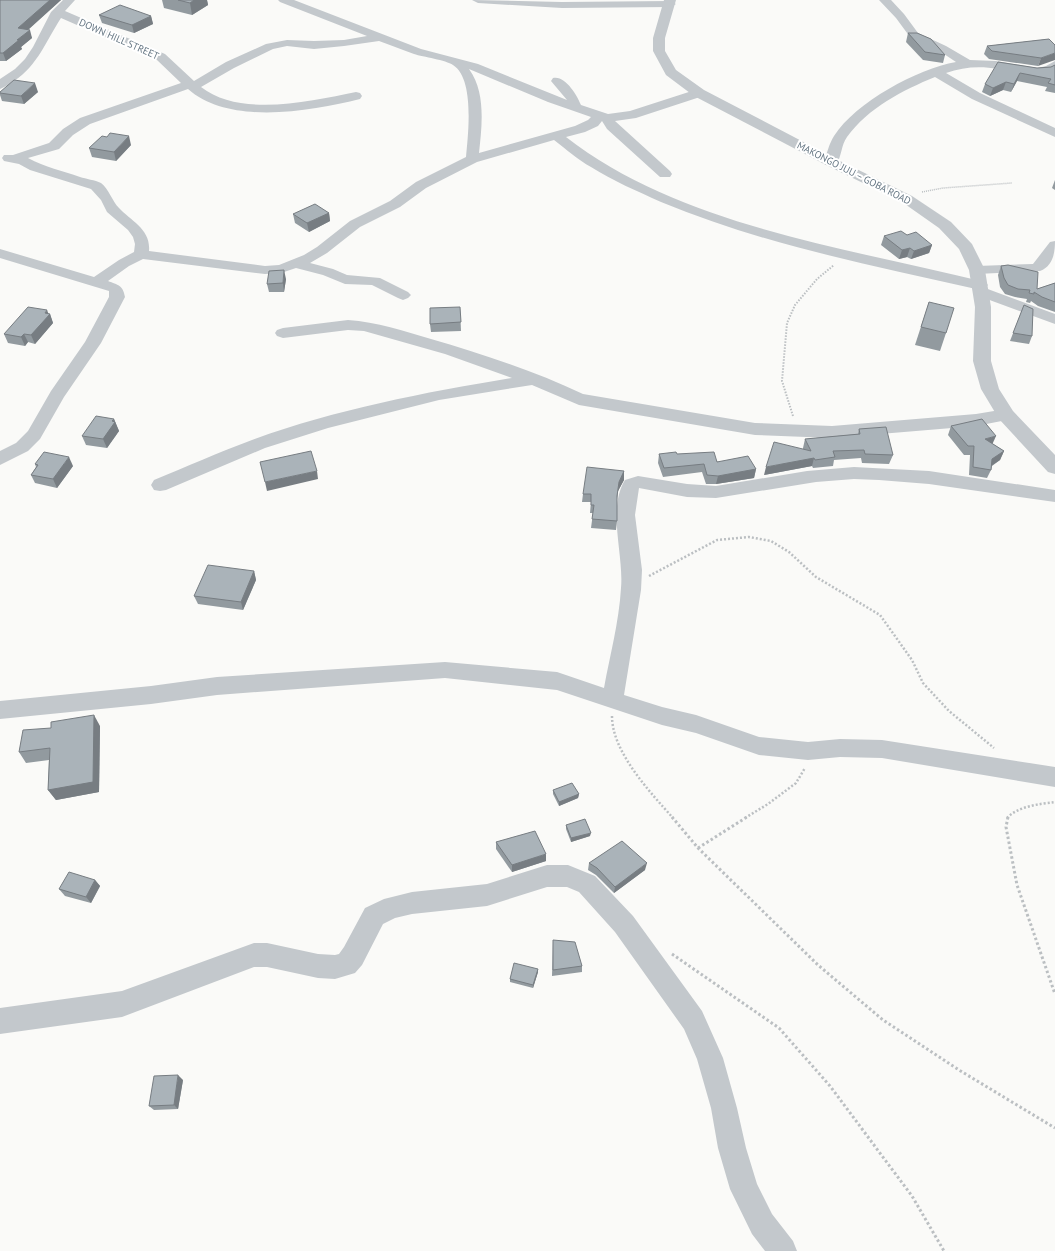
<svg xmlns="http://www.w3.org/2000/svg" width="1055" height="1251" font-family="'PT Sans',sans-serif">
<style>
.lines{fill:none;stroke-linecap:round;stroke-linejoin:round}
.path-far3{stroke:#bbbfc2;stroke-width:1.5;stroke-dasharray:1 1;stroke-linecap:butt}
.path-far2{stroke:#bbbfc2;stroke-width:2;stroke-dasharray:1.5 1.5;stroke-linecap:butt}
.path-far1{stroke:#bbbfc2;stroke-width:2.5;stroke-dasharray:2 2;stroke-linecap:butt}
.path{stroke:#bbbfc2;stroke-width:3;stroke-dasharray:2.5 2.5;stroke-linecap:butt}
.minor{fill:#c3c8cc;fill-rule:evenodd}
.tertiary{fill:#c3c8cc;fill-rule:evenodd}
.wall{fill:#929a9f}
.shaded-wall{fill:#777d82}
.building{fill:#aab3b9;stroke:#777d82}
.labels{text-anchor:middle;dominant-baseline:central;stroke-width:4;stroke-linejoin:round;paint-order:stroke}
.far-street-label{font-size:10px;fill:#657683;stroke:#fff}
</style>
<rect width="100%" height="100%" fill="#fafaf8"/>
<g class="lines">
<path class="path-far3" d="M 922,192 L 943,188 L 1012,183"/>
<path class="path-far2" d="M 793,416 L 782,381 L 787,323 L 795,305 L 817,279 L 834,265"/>
<g class="path-far1">
<path d="M 649,576 L 717,540 L 749,537 L 771,541 L 789,552 L 816,577 L 880,615 L 912,660 L 923,683 L 949,711 L 994,748"/>
<path d="M 612,716 C 612,752 650,792 673,818"/>
<path d="M 745,818 L 768,804 L 796,783 L 805,768"/>
<path d="M 1007,818 C 1018,806 1040,804 1055,802"/>
</g>
<g class="path">
<path d="M 672,817 L 698,848 L 818,965 L 883,1020 L 959,1070 L 1055,1128"/>
<path d="M 1008,817 L 1006,827 L 1017,885 L 1055,994"/>
<path d="M 698,848 L 747,817"/>
<path d="M 672,954 L 779,1028 L 830,1086 L 912,1196 L 944,1251"/>
</g>
<g class="minor">
<path d="M 63,0 L 75,0 L 65,11 L 165,54 L 194,81 L 226,62 L 266,44 L 287,40 L 314,41 L 344,40 L 367,36 L 280,2 L 278,0 L 294,0 L 421,49 L 478,64 L 567,100 L 551,81 L 553,78 C 565,75 577,95 581,105 L 608,114 L 630,111 L 695,90 L 703,90 L 705,93 L 703,96 L 636,118 L 615,121 L 670,171 L 672,174 L 670,177 L 660,177 L 607,129 L 602,121 L 598,126 L 585,132 L 566,137 C 680,226 848,248 985,282 L 988,285 L 985,288 L 1055,314 L 1055,324 L 976,295 L 973,292 L 976,289 C 870,265 762,244 661,202 C 637,191 613,181 591,167 C 578,160 566,149 554,140 L 477,162 L 426,188 L 400,207 L 360,227 L 327,253 L 310,263 L 333,269 L 347,275 L 380,278 L 408,292 L 411,295 L 408,298 L 403,300 L 398,298 L 372,285 L 345,284 L 323,275 L 296,268 L 281,273 L 265,274 L 143,259 L 129,266 L 108,281 C 118,285 123,285 125,297 L 101,343 L 64,397 L 40,439 L 28,451 L 0,465 L 0,451 L 16,443 L 28,431 L 51,391 L 85,342 L 109,297 L 109,291 L 0,258 L 0,249 L 94,277 L 119,260 L 134,252 L 135,244 L 133,237 L 128,230 L 107,212 L 101,200 L 91,189 L 30,170 L 19,164 L 4,161 L 2,158 L 4,155 L 13,155 L 49,143 L 63,129 L 80,118 L 181,83 L 157,60 L 61,18 C 46,41 38,65 14,81 C 9,84 5,87 0,89 L 0,79 L 15,69 L 25,59 L 33,47 L 51,12 ZM 379,41 C 391,45 402,50 414,54 C 423,57 446,60 453,65 C 475,79 468,135 466,157 L 416,182 L 390,201 L 350,221 L 317,247 L 304,255 L 279,265 L 265,266 L 149,251 C 151,229 131,221 119,208 C 112,201 109,189 101,183 C 95,180 86,179 80,177 C 63,171 45,167 28,158 L 59,149 L 73,135 L 90,124 L 188,89 C 230,126 311,111 360,99 L 362,96 L 360,93 L 356,92 C 311,101 241,118 201,87 L 234,68 L 273,49 L 287,46 L 314,49 L 344,46 ZM 469,69 L 548,102 L 591,117 L 588,120 L 575,126 L 479,153 C 482,126 486,92 469,69 Z"/>
<path d="M 472,0 L 562,2 L 670,1 L 676,4 L 670,7 L 562,8 L 478,3 Z"/>
<path d="M 879,0 L 891,0 L 904,14 L 918,33 L 946,46 L 970,60 L 996,61 L 1038,68 L 1046,66 L 1055,61 L 1055,71 C 1036,79 1017,71 998,69 C 980,66 963,67 946,73 L 980,93 L 1055,128 L 1055,137 L 972,99 L 935,77 C 903,90 868,108 847,137 C 841,145 842,156 836,165 L 826,165 L 824,162 C 827,153 829,144 834,136 C 856,102 917,69 956,62 L 938,50 L 910,37 L 896,18 Z"/>
<path d="M 1055,241 C 1055,253 1053,266 1040,271 L 977,274 L 972,273 L 970,270 L 972,267 L 977,266 L 1033,264 L 1050,242 Z"/>
<path d="M 348,320 C 377,322 404,331 431,339 C 482,354 535,371 583,394 L 755,423 L 832,426 L 976,414 L 1006,409 L 1012,411 L 1014,415 L 1012,419 L 976,426 L 832,438 L 755,435 L 579,405 L 532,385 L 439,400 L 328,428 L 265,448 L 166,490 L 160,491 L 154,490 L 151,485 L 154,480 C 186,467 219,452 252,440 C 334,410 426,392 512,378 L 445,354 L 364,331 L 348,330 L 283,338 L 277,336 L 275,333 L 277,330 L 283,328 Z"/>
<path d="M 854,467 L 929,471 L 1055,490 L 1055,502 L 929,484 L 879,480 L 854,479 L 816,482 L 716,498 L 687,497 L 639,488 L 635,515 L 642,570 L 641,590 L 624,695 L 662,707 L 696,715 L 759,737 L 808,742 L 840,739 L 882,740 L 1055,767 L 1055,787 L 882,758 L 840,757 L 808,760 L 759,755 L 696,733 L 662,725 L 557,690 L 445,678 L 217,695 L 151,704 L 0,719 L 0,701 L 151,686 L 217,677 L 445,662 L 557,672 L 604,688 C 610,655 619,622 621,588 C 624,555 607,509 625,480 L 638,476 L 687,484 L 716,486 L 807,471 Z"/>
<path d="M 547,865 L 568,865 L 595,876 L 633,916 L 702,1011 L 723,1058 L 737,1108 L 746,1148 L 757,1184 L 772,1214 L 793,1241 L 797,1251 L 765,1251 L 752,1234 L 730,1189 L 718,1148 L 711,1108 L 697,1059 L 684,1029 L 615,932 L 579,892 L 567,887 L 547,887 L 487,906 L 412,914 L 395,918 L 383,924 L 362,965 L 355,973 L 335,979 L 318,978 L 267,967 L 254,967 L 122,1017 L 0,1034 L 0,1008 L 122,991 L 254,943 L 267,943 L 318,954 L 335,955 L 339,954 L 344,947 L 365,908 L 384,899 L 412,892 L 487,884 Z"/>
</g>
<path class="tertiary" d="M 664,0 L 676,0 L 665,38 L 665,51 L 676,70 L 704,90 L 836,159 L 912,196 L 951,222 L 972,244 L 985,270 L 991,307 L 991,361 L 999,389 L 1013,411 L 1055,455 L 1055,474 L 1048,472 L 999,419 L 981,389 L 973,361 L 975,307 L 969,270 L 959,249 L 939,228 L 902,202 L 826,165 L 694,96 L 666,75 L 653,51 L 653,38 Z"/>
</g>
<g class="wall">
<path d="M 0,0 L 61,0 L 28,30 L 32,38 L 21,47 L 22,49 L 6,61 L 0,61 Z"/>
<path d="M 162,0 L 207,0 L 208,5 L 192,15 L 164,8 Z"/>
<path d="M 99,15 L 151,16 L 153,24 L 134,33 L 102,23 Z"/>
<path d="M 908,33 L 945,55 L 943,63 L 923,60 L 906,42 Z"/>
<path d="M 1049,39 L 1038,66 L 989,59 L 984,54 L 987,46 Z"/>
<path d="M 1055,65 L 1055,93 L 1045,91 L 1047,87 L 1017,81 L 1011,92 L 1003,90 L 990,96 L 982,92 L 985,84 L 1037,68 L 1051,67 Z"/>
<path d="M 0,92 L 38,92 L 24,104 L 2,101 L 0,95 Z"/>
<path d="M 131,145 L 116,161 L 92,157 L 89,148 Z"/>
<path d="M 1055,180 L 1055,190 L 1052,188 Z"/>
<path d="M 329,213 L 330,221 L 309,232 L 295,223 L 293,214 Z"/>
<path d="M 907,235 L 932,245 L 929,253 L 911,259 L 907,257 L 899,259 L 881,245 L 884,236 Z"/>
<path d="M 1001,266 L 1037,289 L 1055,283 L 1055,312 L 1038,306 L 1031,301 L 1030,303 L 1026,302 L 1027,299 L 1015,297 L 1005,294 L 1000,287 L 998,275 Z"/>
<path d="M 286,279 L 284,292 L 269,292 L 267,284 Z"/>
<path d="M 929,302 L 946,333 L 940,351 L 915,345 Z"/>
<path d="M 1024,305 L 1032,336 L 1029,344 L 1010,341 Z"/>
<path d="M 460,307 L 461,331 L 431,332 L 430,324 Z"/>
<path d="M 48,314 L 50,314 L 53,323 L 35,344 L 28,342 L 25,346 L 8,343 L 4,334 Z"/>
<path d="M 114,419 L 119,431 L 107,448 L 86,445 L 82,436 Z"/>
<path d="M 951,426 L 993,444 L 1004,451 L 1000,460 L 992,466 L 991,470 L 987,478 L 969,475 L 970,455 L 964,455 L 948,435 Z"/>
<path d="M 859,429 L 893,455 L 889,464 L 862,463 L 861,458 L 834,460 L 833,466 L 813,468 L 812,466 L 764,475 L 803,449 L 803,448 L 805,439 L 858,434 Z"/>
<path d="M 659,454 L 677,454 L 756,469 L 754,478 L 716,484 L 706,484 L 702,472 L 663,477 L 658,463 Z"/>
<path d="M 35,464 L 73,466 L 57,488 L 35,483 L 31,475 L 36,467 Z"/>
<path d="M 624,471 L 624,480 L 618,491 L 617,500 L 617,521 L 616,530 L 591,528 L 593,513 L 590,513 L 591,502 L 582,502 L 583,494 Z"/>
<path d="M 254,571 L 256,580 L 243,610 L 198,604 L 194,596 Z"/>
<path d="M 100,726 L 99,792 L 56,800 L 48,790 L 49,760 L 26,763 L 19,752 Z"/>
<path d="M 553,790 L 579,794 L 578,798 L 559,806 L 553,794 Z"/>
<path d="M 566,825 L 590,836 L 571,842 L 566,829 Z"/>
<path d="M 496,842 L 546,861 L 512,872 L 496,849 Z"/>
<path d="M 589,863 L 645,870 L 614,893 L 596,875 L 588,870 Z"/>
<path d="M 95,880 L 100,886 L 91,903 L 65,896 L 59,889 Z"/>
<path d="M 553,940 L 582,966 L 582,972 L 552,976 Z"/>
<path d="M 538,969 L 538,972 L 533,988 L 510,982 L 510,979 Z"/>
<path d="M 183,1080 L 178,1109 L 154,1110 L 149,1106 Z"/>
</g>
<g class="shaded-wall">
<path d="M 50,0 L 61,0 L 21,36 L 18,28 Z"/>
<path d="M 194,0 L 207,0 L 208,5 L 192,15 L 190,3 Z"/>
<path d="M 151,16 L 153,24 L 134,33 L 132,25 Z"/>
<path d="M 30,30 L 32,38 L 21,47 L 22,49 L 6,61 L 3,53 L 17,40 Z"/>
<path d="M 1055,53 L 1055,60 L 1038,66 L 1041,58 Z"/>
<path d="M 1020,73 L 1017,81 L 1011,92 L 1014,84 Z"/>
<path d="M 1006,82 L 1003,90 L 990,96 L 993,88 Z"/>
<path d="M 35,83 L 38,92 L 24,104 L 21,96 Z"/>
<path d="M 129,136 L 131,145 L 116,161 L 114,152 Z"/>
<path d="M 329,213 L 330,221 L 309,232 L 307,223 Z"/>
<path d="M 932,245 L 929,253 L 911,259 L 914,251 Z"/>
<path d="M 910,248 L 907,257 L 899,259 L 902,250 Z"/>
<path d="M 284,270 L 286,279 L 284,292 L 283,283 Z"/>
<path d="M 47,310 L 49,315 L 50,314 L 53,323 L 35,344 L 31,335 Z"/>
<path d="M 24,334 L 28,342 L 25,346 L 21,337 Z"/>
<path d="M 114,419 L 119,431 L 107,448 L 103,439 Z"/>
<path d="M 996,436 L 992,445 L 985,439 Z"/>
<path d="M 1004,451 L 1000,460 L 988,468 L 992,459 Z"/>
<path d="M 69,457 L 73,466 L 57,488 L 53,479 Z"/>
<path d="M 814,458 L 812,466 L 764,475 L 766,467 Z"/>
<path d="M 756,469 L 754,478 L 716,484 L 718,476 Z"/>
<path d="M 317,471 L 318,479 L 267,491 L 265,482 Z"/>
<path d="M 624,471 L 624,480 L 618,491 L 616,504 L 617,496 L 619,482 Z"/>
<path d="M 254,571 L 256,580 L 243,610 L 241,602 Z"/>
<path d="M 94,715 L 100,726 L 99,792 L 56,800 L 48,790 Z"/>
<path d="M 579,794 L 578,798 L 559,806 L 559,802 Z"/>
<path d="M 591,833 L 590,836 L 571,842 L 571,838 Z"/>
<path d="M 546,854 L 546,861 L 512,872 L 512,865 Z"/>
<path d="M 647,863 L 645,870 L 614,893 L 615,887 Z"/>
<path d="M 95,880 L 100,886 L 91,903 L 86,897 Z"/>
<path d="M 538,969 L 538,972 L 533,988 L 533,985 Z"/>
<path d="M 178,1075 L 183,1080 L 178,1109 L 174,1105 Z"/>
</g>
<g class="building">
<path d="M 0,0 L 50,0 L 18,28 L 30,30 L 17,40 L 19,40 L 3,53 L 0,53 Z"/>
<path d="M 178,0 L 194,0 L 190,3 Z"/>
<path d="M 120,5 L 151,16 L 132,25 L 99,15 Z"/>
<path d="M 908,33 L 917,33 L 931,39 L 945,55 L 925,52 Z"/>
<path d="M 1049,39 L 1055,45 L 1055,53 L 1041,58 L 992,51 L 987,46 Z"/>
<path d="M 998,62 L 1037,68 L 1051,67 L 1055,65 L 1055,85 L 1048,83 L 1051,79 L 1020,73 L 1014,84 L 1006,82 L 993,88 L 985,84 Z"/>
<path d="M 14,80 L 35,83 L 21,96 L 0,93 L 0,92 Z"/>
<path d="M 110,133 L 129,136 L 114,152 L 89,148 L 102,136 L 107,137 Z"/>
<path d="M 315,204 L 329,213 L 307,223 L 293,214 Z"/>
<path d="M 901,231 L 907,235 L 916,232 L 932,245 L 914,251 L 910,248 L 902,250 L 884,236 Z"/>
<path d="M 1008,265 L 1038,272 L 1037,289 L 1055,283 L 1055,302 L 1042,297 L 1034,292 L 1034,294 L 1029,293 L 1030,290 L 1018,289 L 1008,285 L 1004,278 L 1001,266 Z"/>
<path d="M 284,270 L 283,283 L 267,284 L 269,271 Z"/>
<path d="M 929,302 L 954,308 L 946,333 L 921,327 Z"/>
<path d="M 1024,305 L 1033,309 L 1032,336 L 1013,333 Z"/>
<path d="M 28,307 L 47,310 L 45,313 L 50,314 L 31,335 L 24,334 L 21,337 L 4,334 Z"/>
<path d="M 460,307 L 461,322 L 430,324 L 430,308 Z"/>
<path d="M 96,416 L 114,419 L 112,421 L 115,422 L 103,439 L 82,436 Z"/>
<path d="M 982,419 L 996,436 L 985,439 L 1004,451 L 992,459 L 991,470 L 973,467 L 974,446 L 968,446 L 951,426 Z"/>
<path d="M 886,427 L 893,455 L 865,454 L 864,450 L 833,451 L 835,457 L 815,460 L 814,458 L 766,467 L 774,442 L 811,451 L 805,439 L 860,434 L 859,429 Z"/>
<path d="M 311,451 L 317,471 L 265,482 L 260,462 Z"/>
<path d="M 44,452 L 69,457 L 53,479 L 31,475 L 38,465 L 35,464 Z"/>
<path d="M 676,452 L 677,454 L 714,452 L 717,462 L 748,456 L 756,469 L 718,476 L 707,475 L 704,464 L 664,468 L 659,454 Z"/>
<path d="M 587,467 L 624,471 L 619,482 L 617,496 L 617,521 L 592,519 L 594,505 L 591,505 L 591,494 L 583,494 Z"/>
<path d="M 208,565 L 254,571 L 241,602 L 194,596 Z"/>
<path d="M 94,715 L 93,782 L 48,790 L 50,748 L 19,752 L 23,730 L 51,728 L 51,722 Z"/>
<path d="M 572,783 L 579,794 L 559,802 L 553,790 Z"/>
<path d="M 585,819 L 591,833 L 571,838 L 566,825 Z"/>
<path d="M 535,831 L 546,854 L 512,865 L 496,842 Z"/>
<path d="M 622,841 L 647,863 L 615,887 L 597,868 L 589,863 Z"/>
<path d="M 69,872 L 95,880 L 86,897 L 59,889 Z"/>
<path d="M 553,940 L 575,942 L 582,966 L 553,970 Z"/>
<path d="M 514,963 L 538,969 L 533,985 L 510,979 Z"/>
<path d="M 178,1075 L 174,1105 L 149,1106 L 154,1076 Z"/>
</g>
<g class="labels">
<g class="far-street-label">
<text transform="translate(119 39) rotate(24)">DOWN HILL STREET</text>
<text transform="translate(854 173) rotate(27)">MAKONGO JUU – GOBA ROAD</text>
</g>
</g>
</svg>
